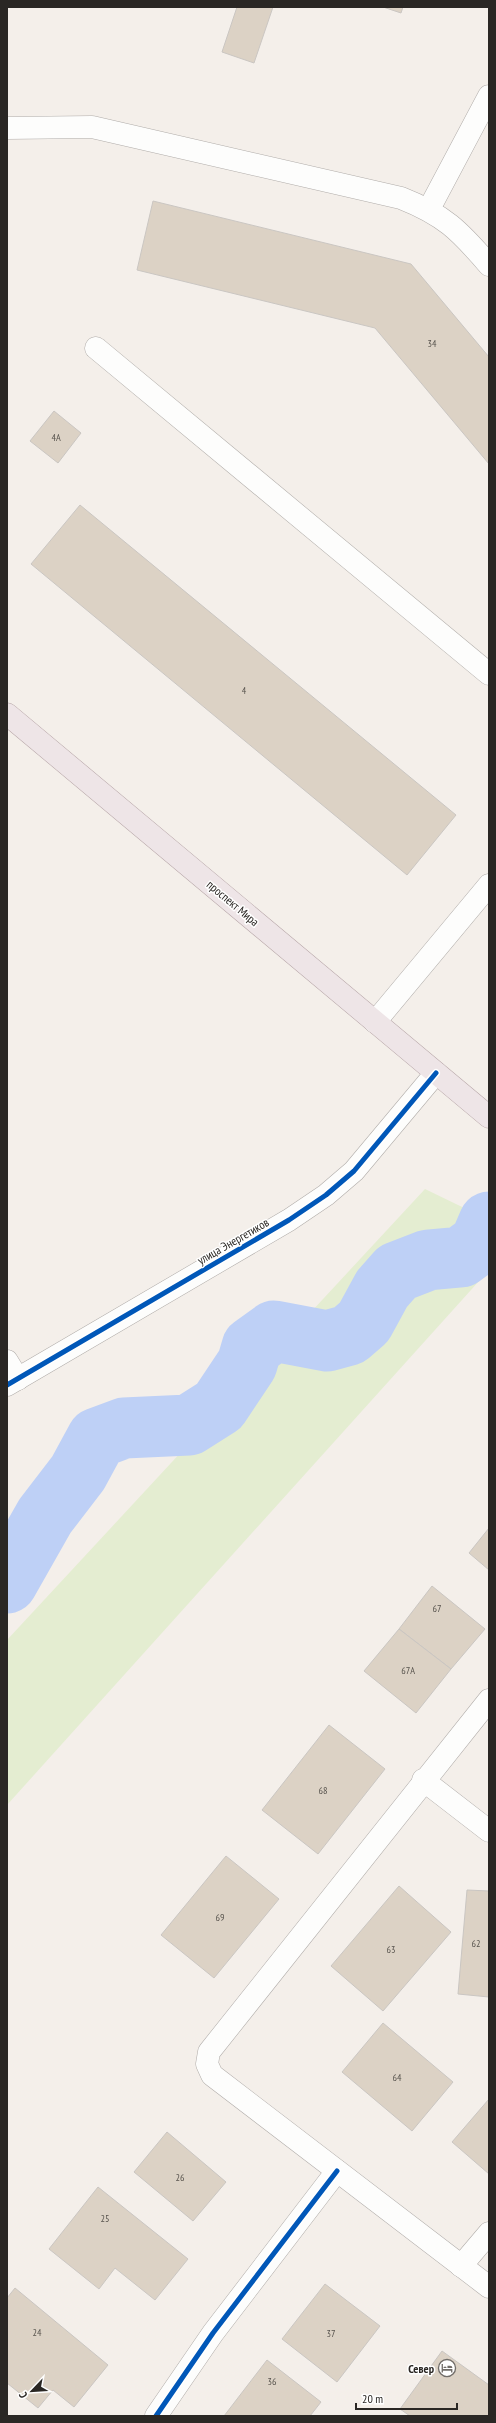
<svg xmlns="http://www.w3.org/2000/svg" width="496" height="2423" font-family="'PT Sans Narrow',sans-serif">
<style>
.green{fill:#e4edd1}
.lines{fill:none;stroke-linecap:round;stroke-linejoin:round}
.river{stroke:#bed0f6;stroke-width:61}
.building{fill:#dcd2c5;stroke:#cac6c2}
.minor-casing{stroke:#b0aca9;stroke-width:23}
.major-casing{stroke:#b6a5a7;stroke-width:23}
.minor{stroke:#fdfdfc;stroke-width:22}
.major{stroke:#eee5e7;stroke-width:22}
.cycleway-casing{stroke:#fff;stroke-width:8}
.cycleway{stroke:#0057b8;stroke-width:5}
.labels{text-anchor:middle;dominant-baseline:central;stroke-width:3;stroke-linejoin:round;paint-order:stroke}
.number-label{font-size:10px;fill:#56524c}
.street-label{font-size:12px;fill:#2a2724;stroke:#fff}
.poi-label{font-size:12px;font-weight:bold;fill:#2a2724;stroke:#fff;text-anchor:end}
</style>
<rect width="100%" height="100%" fill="#f4efea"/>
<path class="green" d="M 425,1189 L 489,1220 L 489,1270 L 7,1805 L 7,1640 Z"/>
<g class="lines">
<path class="river" d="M 7,1583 L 45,1516 L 78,1473 L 97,1438 L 124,1428 L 189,1425 L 219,1406 L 247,1364 L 252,1347 L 274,1331 L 327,1341 L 349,1335 L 364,1322 L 382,1289 L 397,1272 L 428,1260 L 461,1257 L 480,1243 L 489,1222"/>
</g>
<g class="building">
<path d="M 237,7 L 273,7 L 254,63 L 222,52 Z"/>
<path d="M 383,7 L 403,7 L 401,13 Z"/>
<path d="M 153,201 L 411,264 L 489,357 L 489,464 L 375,328 L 137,270 Z"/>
<path d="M 54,411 L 81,433 L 58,463 L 30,441 Z"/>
<path d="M 80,505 L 456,815 L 407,875 L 31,564 Z"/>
<path d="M 489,1528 L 489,1570 L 469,1553 Z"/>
<path d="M 432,1586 L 485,1629 L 451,1669 L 399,1629 Z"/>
<path d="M 399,1629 L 451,1669 L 416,1713 L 364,1671 Z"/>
<path d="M 329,1725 L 385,1769 L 318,1854 L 262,1810 Z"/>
<path d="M 226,1856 L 279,1899 L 214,1978 L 161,1935 Z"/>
<path d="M 399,1886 L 451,1932 L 383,2011 L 331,1966 Z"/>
<path d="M 467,1890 L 489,1891 L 489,1997 L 458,1994 Z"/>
<path d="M 383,2023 L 453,2082 L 412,2131 L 342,2072 Z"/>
<path d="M 489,2099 L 489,2174 L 452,2142 Z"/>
<path d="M 167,2132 L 226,2182 L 193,2221 L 134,2172 Z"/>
<path d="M 98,2187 L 188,2259 L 155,2300 L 115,2268 L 99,2289 L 49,2249 Z"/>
<path d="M 325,2284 L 380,2326 L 337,2382 L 282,2339 Z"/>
<path d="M 15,2288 L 108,2365 L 74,2407 L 53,2390 L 38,2408 L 7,2383 L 7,2298 Z"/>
<path d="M 442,2351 L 489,2385 L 489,2416 L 410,2416 L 400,2409 Z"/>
<path d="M 267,2360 L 321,2402 L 310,2416 L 224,2416 Z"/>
</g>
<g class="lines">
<g class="minor-casing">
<g id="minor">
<path d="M 7,128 L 92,127 L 401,198 C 444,215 459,230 489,265"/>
<path d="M 429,209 L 489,96"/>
<path d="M 96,348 L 489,674"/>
<path d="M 375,1022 L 489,885"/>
<path d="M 7,1361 L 18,1379"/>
<path d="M 7,1385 L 289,1220 L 326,1195 L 354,1171 L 436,1073"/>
<path d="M 489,1700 L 209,2052 L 207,2064 L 212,2075 L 489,2287"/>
<path d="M 423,1780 L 489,1831"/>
<path d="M 461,2266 L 489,2233"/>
<path d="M 156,2416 L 213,2333 L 337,2171"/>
</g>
</g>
<g class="major-casing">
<path id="major" d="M 7,714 L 489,1117"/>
</g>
<use href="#minor" class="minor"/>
<use href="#major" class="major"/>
<g class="cycleway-casing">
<g id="cycleway">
<path d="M 7,1385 L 289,1220 L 326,1195 L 354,1171 L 436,1073"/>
<path d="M 156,2416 L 213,2333 L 337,2171"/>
</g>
</g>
<use href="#cycleway" class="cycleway"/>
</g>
<defs>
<g id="hotel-ring" transform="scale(0.9)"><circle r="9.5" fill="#fff" stroke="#716d69" stroke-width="1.5"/><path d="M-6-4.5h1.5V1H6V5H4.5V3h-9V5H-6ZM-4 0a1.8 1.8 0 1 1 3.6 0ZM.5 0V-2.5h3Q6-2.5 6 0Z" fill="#716d69"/></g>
</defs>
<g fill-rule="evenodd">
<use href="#hotel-ring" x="447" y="2368"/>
</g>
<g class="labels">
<g class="number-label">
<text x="432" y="343">34</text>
<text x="56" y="437">4А</text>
<text x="244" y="690">4</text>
<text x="437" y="1608">67</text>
<text x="408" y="1670">67А</text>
<text x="323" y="1790">68</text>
<text x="220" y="1917">69</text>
<text x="476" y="1943">62</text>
<text x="391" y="1949">63</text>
<text x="397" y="2077">64</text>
<text x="180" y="2177">26</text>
<text x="105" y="2218">25</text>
<text x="37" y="2332">24</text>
<text x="331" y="2333">37</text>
<text x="272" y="2381">36</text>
</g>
<g class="street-label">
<text transform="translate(233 903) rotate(40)">проспект Мира</text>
<text transform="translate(233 1241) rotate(-30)">улица Энергетиков</text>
</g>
<g class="poi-label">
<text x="434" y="2368">Север</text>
</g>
</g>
<rect width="496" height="2423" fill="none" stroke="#2a2724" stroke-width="16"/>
<g transform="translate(32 2391) rotate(245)" stroke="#ffffff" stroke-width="3" paint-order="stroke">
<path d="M0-3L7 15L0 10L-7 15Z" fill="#2a2724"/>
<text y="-6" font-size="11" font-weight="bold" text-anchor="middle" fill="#2a2724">С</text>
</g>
<path d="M356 2403v6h101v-6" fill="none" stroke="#2a2724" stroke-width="2"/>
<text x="362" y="2403" font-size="12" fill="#2a2724" stroke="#ffffff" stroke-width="3" paint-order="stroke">20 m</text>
</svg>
